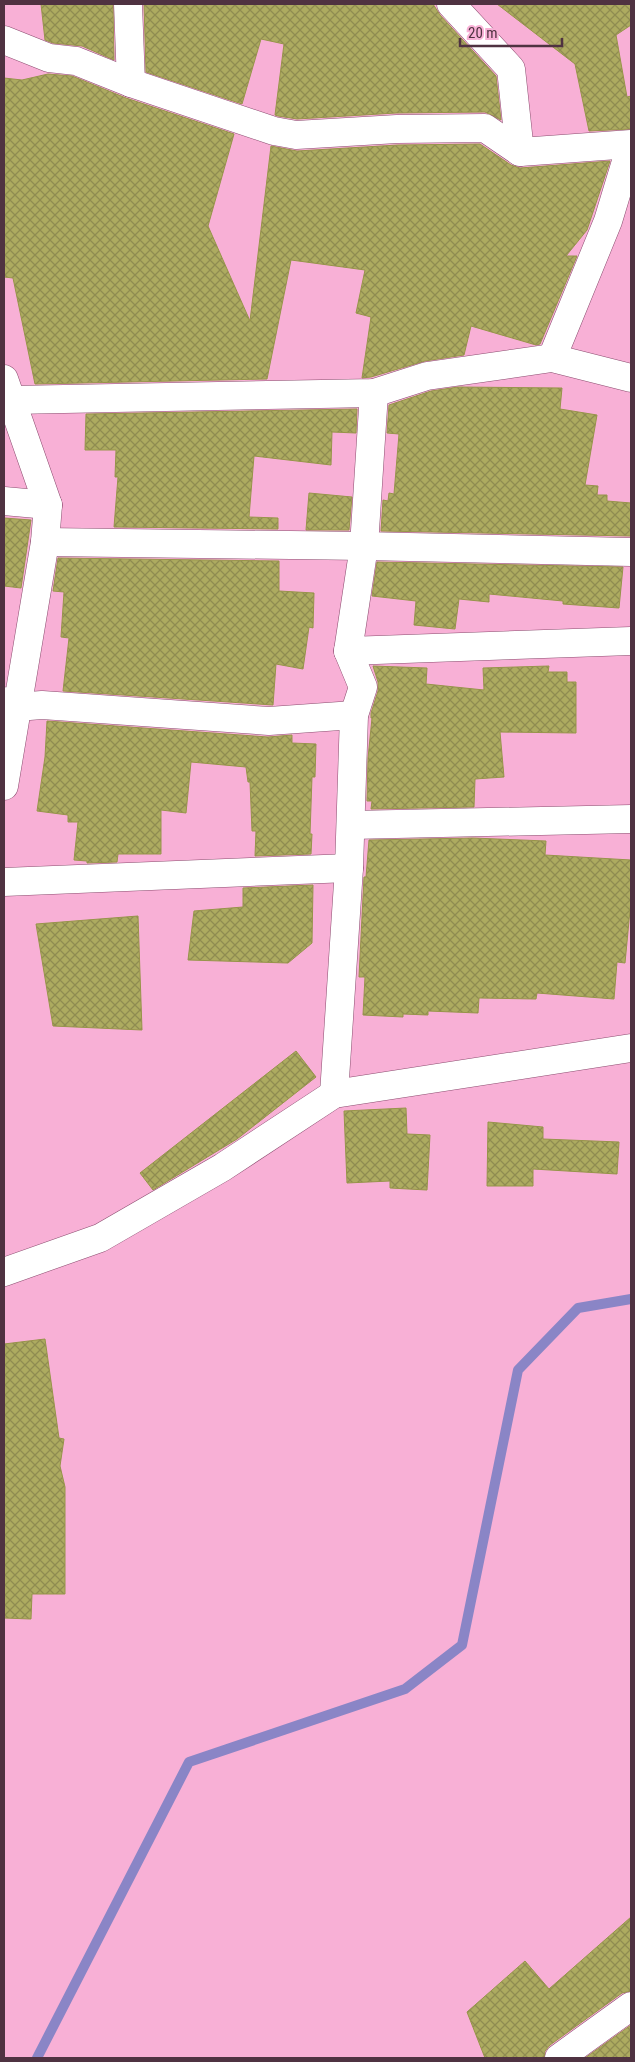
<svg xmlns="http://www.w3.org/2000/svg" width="635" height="2062" font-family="'Roboto Condensed',sans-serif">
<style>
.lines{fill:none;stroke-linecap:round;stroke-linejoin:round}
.stream{stroke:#8a85c6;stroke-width:10}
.building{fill:url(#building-cross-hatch);stroke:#97944a}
.street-casing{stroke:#8b4c6f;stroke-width:29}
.street{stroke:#fff;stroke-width:28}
</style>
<defs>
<pattern id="building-cross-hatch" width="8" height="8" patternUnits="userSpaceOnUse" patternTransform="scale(1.25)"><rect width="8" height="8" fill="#adab60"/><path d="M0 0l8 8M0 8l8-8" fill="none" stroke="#8f8c51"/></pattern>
</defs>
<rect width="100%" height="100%" fill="#f8b0d6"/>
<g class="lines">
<path class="stream" d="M 37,2058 L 189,1762 L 405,1689 L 462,1645 L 518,1370 L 578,1308 L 631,1299"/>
</g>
<g class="building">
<path d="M 41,4 L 113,4 L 114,60 L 82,46 L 53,43 L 45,40 Z"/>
<path d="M 144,4 L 433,4 L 440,15 L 496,76 L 501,120 L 485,112 L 396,113 L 297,119 L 278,116 L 275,115 L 284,44 L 261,39 L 242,104 L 146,72 Z"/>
<path d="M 497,4 L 631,4 L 631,25 L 616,35 L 627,97 L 631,96 L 631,129 L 589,131 L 575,64 Z"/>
<path d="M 48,74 L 72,76 L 126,98 L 234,134 L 208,226 L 250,321 L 271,146 L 297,151 L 398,145 L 480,144 L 511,165 L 520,168 L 610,161 L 587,230 L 566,256 L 577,256 L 540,344 L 536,345 L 471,326 L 464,355 L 425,361 L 371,377 L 362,378 L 371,317 L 356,313 L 365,270 L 291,260 L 267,379 L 35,384 L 13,278 L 4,277 L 4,78 L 22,80 Z"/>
<path d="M 458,387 L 562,388 L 560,409 L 597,415 L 585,485 L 598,486 L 597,495 L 607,495 L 607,501 L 631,503 L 631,536 L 381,531 L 383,500 L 388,501 L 389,493 L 394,494 L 399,434 L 387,433 L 389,405 L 431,391 Z"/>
<path d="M 357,409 L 356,433 L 332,432 L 331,465 L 254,456 L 249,517 L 278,518 L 278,529 L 114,527 L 118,477 L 115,477 L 116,450 L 85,450 L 86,414 Z"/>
<path d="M 309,493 L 352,497 L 349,530 L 306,530 Z"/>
<path d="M 4,518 L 31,520 L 21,588 L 4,586 Z"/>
<path d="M 58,558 L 279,561 L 279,591 L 314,593 L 313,628 L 309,627 L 303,669 L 276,664 L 273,705 L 63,691 L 69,638 L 61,637 L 64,592 L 53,591 Z"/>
<path d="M 377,562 L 623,567 L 619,608 L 563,604 L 563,601 L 489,594 L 489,602 L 459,599 L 455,629 L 414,625 L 416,601 L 372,596 Z"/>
<path d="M 373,666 L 427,668 L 426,684 L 484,690 L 483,668 L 549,666 L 548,672 L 567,672 L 567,682 L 576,682 L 576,733 L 500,732 L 504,777 L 475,779 L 474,807 L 371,809 L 372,801 L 367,801 L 368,758 L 372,718 L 371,718 L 371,713 L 378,691 L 378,682 Z"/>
<path d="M 47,721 L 268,737 L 292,735 L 292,743 L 316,744 L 315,777 L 312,777 L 310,834 L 312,834 L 311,854 L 255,856 L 256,831 L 252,831 L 250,782 L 248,782 L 246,767 L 191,762 L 186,813 L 161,810 L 161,854 L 118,854 L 117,862 L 87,863 L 87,861 L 74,860 L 78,822 L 68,822 L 68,815 L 37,811 L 45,757 Z"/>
<path d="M 473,838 L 546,841 L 545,855 L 631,860 L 631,900 L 625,963 L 617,962 L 614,999 L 537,993 L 536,999 L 479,998 L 478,1013 L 428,1011 L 428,1015 L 403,1014 L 403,1017 L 363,1015 L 365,977 L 359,977 L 364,877 L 366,877 L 369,840 Z"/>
<path d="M 313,885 L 312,943 L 288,963 L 188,960 L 194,911 L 243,907 L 243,888 Z"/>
<path d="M 138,916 L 142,1030 L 53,1026 L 36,924 Z"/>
<path d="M 296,1051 L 316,1077 L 237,1139 L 153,1190 L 140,1173 Z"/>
<path d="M 406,1108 L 407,1134 L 430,1135 L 427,1190 L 390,1188 L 390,1181 L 347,1183 L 344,1111 Z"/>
<path d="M 488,1122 L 543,1127 L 543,1139 L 619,1142 L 617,1174 L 533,1169 L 533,1186 L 487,1186 Z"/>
<path d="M 45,1339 L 59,1438 L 64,1439 L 60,1466 L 65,1487 L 65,1594 L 32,1594 L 31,1619 L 4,1618 L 4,1344 Z"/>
<path d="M 631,1917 L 631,1991 L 622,1993 L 550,2045 L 545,2051 L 544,2058 L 485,2058 L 467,2012 L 525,1961 L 549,1989 Z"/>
<path d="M 631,2025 L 631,2058 L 585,2058 Z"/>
</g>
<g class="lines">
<g class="street-casing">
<g id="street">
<path d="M 128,4 L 131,83"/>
<path d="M 451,4 L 511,69 L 520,152"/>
<path d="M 4,40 L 49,58 L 76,61 L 131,83 L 274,131 L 296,135 L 397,129 L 485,128 L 520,152 L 631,144"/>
<path d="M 552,358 L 608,221 L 631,145"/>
<path d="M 4,379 L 48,505 L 45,542 L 4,786"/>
<path d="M 13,400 L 374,393 L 427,376 L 552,358 L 631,378"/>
<path d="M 4,501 L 48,505"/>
<path d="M 45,542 L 364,546 L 631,552"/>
<path d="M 348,651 L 631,641"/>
<path d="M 4,701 L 16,707 L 42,705 L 269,721 L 354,715"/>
<path d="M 351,825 L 631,819"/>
<path d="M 4,882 L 349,868"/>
<path d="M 334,1094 L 349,868 L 354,715 L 363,687 L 348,651 L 364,546 L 374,393"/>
<path d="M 4,1272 L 100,1238 L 223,1167 L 334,1094 L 631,1048"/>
<path d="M 559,2058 L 631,2006"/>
</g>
</g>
<use href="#street" class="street"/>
</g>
<rect width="635" height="2062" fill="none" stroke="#4f3241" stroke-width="10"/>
<path d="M460 38v8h102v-8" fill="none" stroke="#4f3241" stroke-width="2.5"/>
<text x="468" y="38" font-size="15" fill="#4f3241" stroke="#f8b0d6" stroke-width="4" paint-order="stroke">20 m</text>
</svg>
